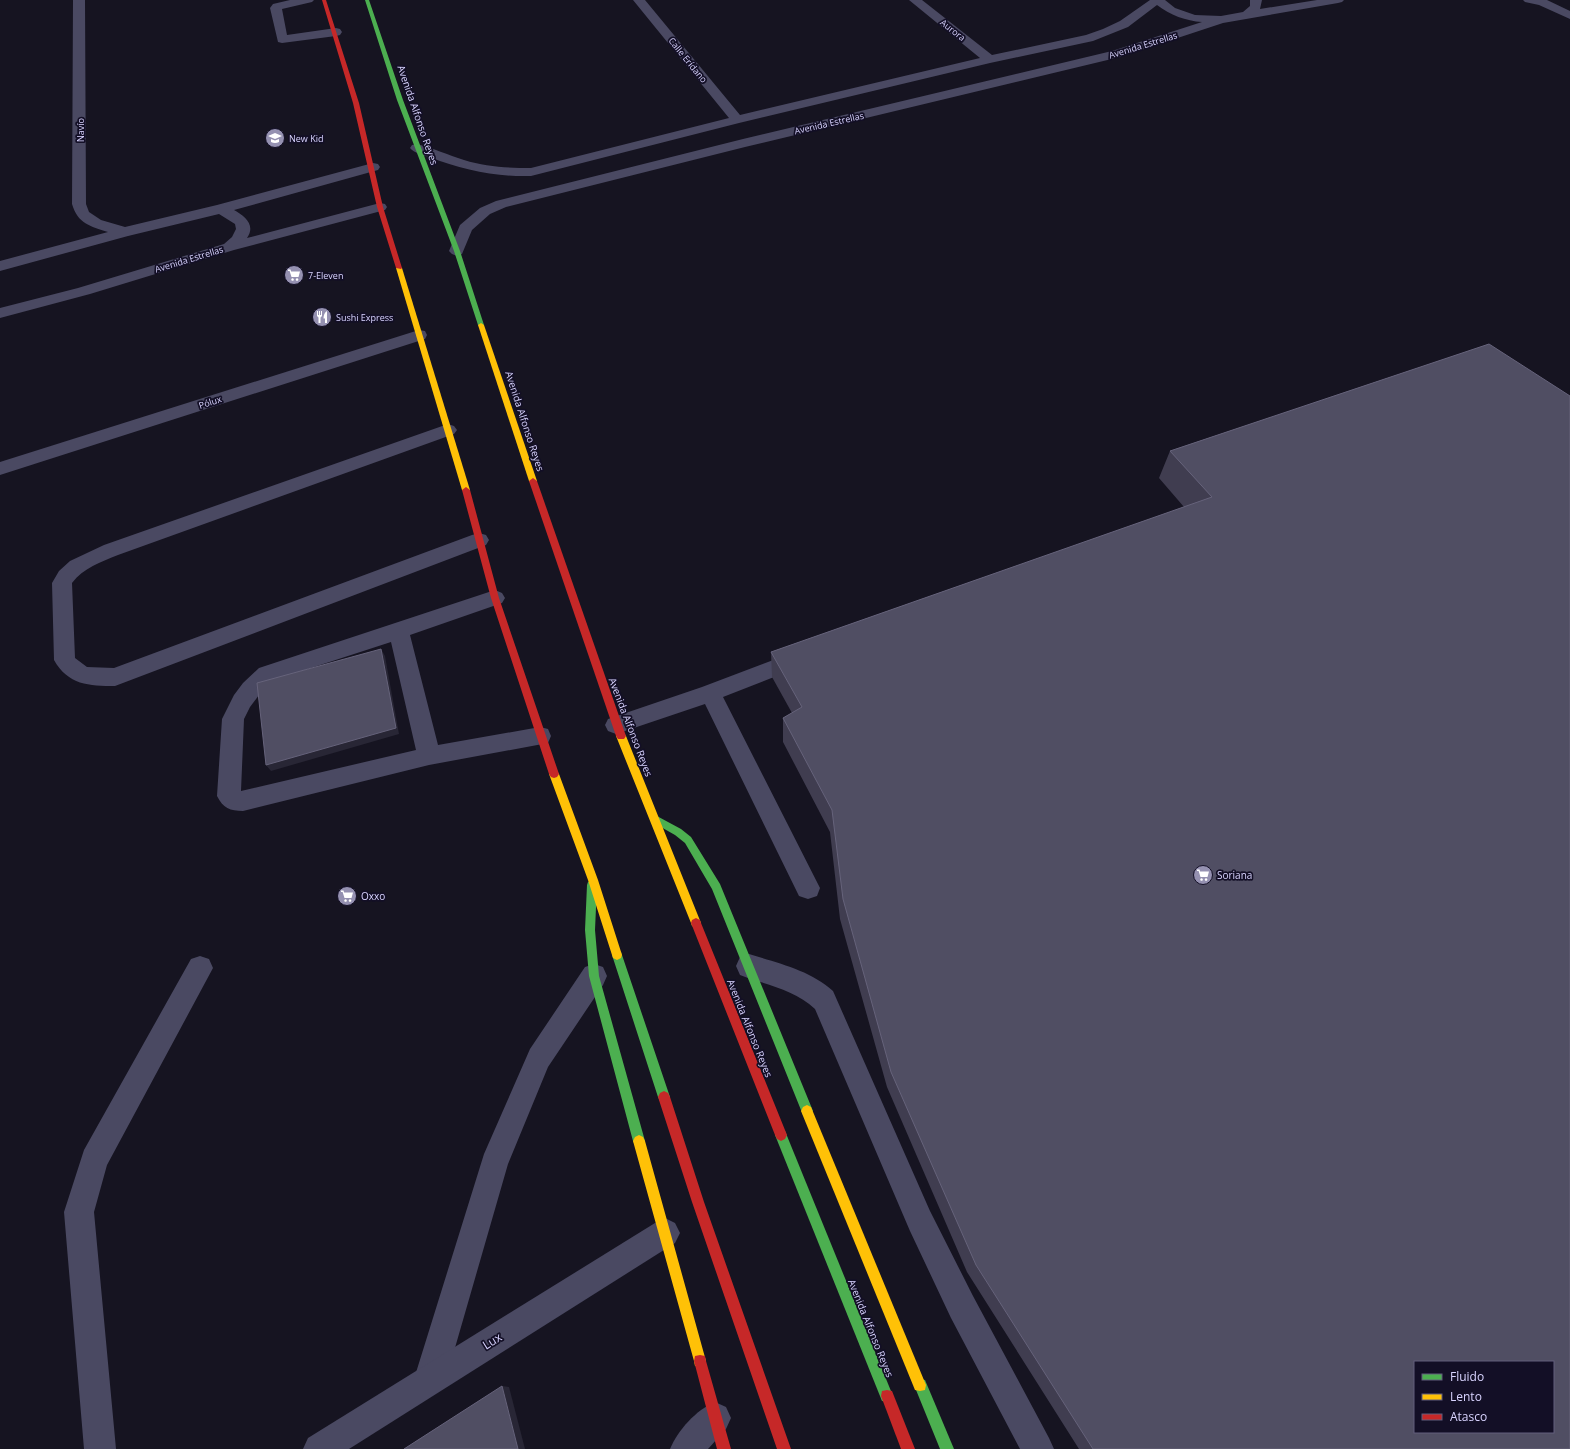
<svg xmlns="http://www.w3.org/2000/svg" width="1570" height="1449" font-family="'Open Sans',sans-serif">
<style>
.lines{fill:none;stroke-linecap:round;stroke-linejoin:round}
.lane{fill:#4a4962;fill-rule:evenodd}
.street{fill:#4a4962;fill-rule:evenodd}
.fast{fill:#4caf50;fill-rule:evenodd}
.slow{fill:#ffc107;fill-rule:evenodd}
.jam{fill:#c62828;fill-rule:evenodd}
.wall{fill:#403d50}
.shaded-wall{fill:#282635}
.building{fill:#504e63;stroke:#66637b;fill-rule:evenodd}
.labels{text-anchor:middle;dominant-baseline:central;stroke-width:3.5;stroke-linejoin:round;paint-order:stroke}
.far-street-label{font-size:9px;fill:#d9d4ff;stroke:#130f26}
.far-poi-label{font-size:9px;fill:#d9d4ff;stroke:#130f26;text-anchor:start}
.street-label{font-size:10px;fill:#d9d4ff;stroke:#130f26}
.poi-label{font-size:10px;fill:#d9d4ff;stroke:#130f26;text-anchor:start}
.near-street-label{font-size:12px;fill:#d9d4ff;stroke:#130f26}
</style>
<rect width="100%" height="100%" fill="#161421"/>
<g class="lines">
<g class="lane">
<path d="M 290,0 L 314,0 L 312,2 L 282,9 L 287,35 L 336,28 L 340,29 L 342,32 L 340,35 L 336,36 L 282,43 L 278,42 L 270,8 L 273,4 Z"/>
<path d="M 448,424 L 454,426 L 457,430 L 454,434 L 118,555 C 101,562 83,568 72,583 L 75,658 L 87,667 L 114,668 L 472,535 L 479,533 L 486,535 L 489,540 L 486,545 L 115,686 C 89,686 68,685 54,660 L 52,583 L 59,571 L 70,561 L 104,545 Z"/>
<path d="M 495,590 L 502,593 L 505,598 L 502,603 L 410,635 L 438,745 L 540,727 L 548,729 L 551,736 L 548,743 L 429,765 L 243,811 C 230,811 223,808 217,796 L 222,719 L 234,695 L 243,683 L 259,668 ZM 391,642 L 416,750 L 241,791 L 244,719 L 250,707 L 259,695 L 274,680 Z"/>
<path d="M 800,650 L 807,652 L 811,658 L 807,664 L 723,697 L 820,888 L 817,896 L 808,899 L 799,896 L 705,704 L 616,734 L 608,731 L 605,725 L 608,719 L 702,687 Z"/>
<path d="M 749,954 C 778,963 810,970 833,991 L 930,1211 L 973,1296 L 1049,1438 L 1054,1449 L 1020,1449 L 951,1318 L 910,1231 L 815,1009 C 794,989 766,985 740,975 L 736,966 L 740,957 Z"/>
<path d="M 200,956 L 209,959 L 213,968 L 107,1165 L 94,1212 L 116,1449 L 84,1449 L 64,1212 L 84,1150 L 191,959 Z"/>
<path d="M 594,964 L 603,967 L 607,976 L 603,985 L 548,1067 L 508,1164 L 446,1379 L 441,1390 L 430,1395 L 419,1390 L 414,1379 L 484,1154 L 530,1049 L 585,967 Z"/>
<path d="M 715,1402 L 726,1407 L 731,1418 L 726,1429 L 708,1449 L 670,1449 C 678,1430 696,1410 715,1402 Z"/>
</g>
<g class="street">
<path d="M 73,0 L 85,0 L 86,204 L 89,212 L 101,220 L 125,227 L 217,205 L 373,163 L 378,164 L 380,167 L 378,170 L 234,210 C 245,216 256,225 247,238 L 380,203 L 385,204 L 387,207 L 385,210 L 234,250 L 90,294 L 0,318 L 0,308 L 78,288 L 224,244 L 232,237 L 236,229 L 235,224 L 219,214 L 128,236 L 0,271 L 0,261 L 108,232 C 90,226 78,224 72,204 Z"/>
<path d="M 633,0 L 645,0 L 740,115 L 980,58 L 909,0 L 922,0 L 992,55 L 1086,35 L 1103,29 L 1120,21 L 1150,0 L 1165,0 L 1175,8 L 1195,15 L 1221,16 L 1243,12 L 1250,6 L 1250,0 L 1262,0 L 1260,9 L 1317,0 L 1344,0 L 1342,2 L 1338,3 L 1223,23 L 1120,57 L 745,147 L 506,207 L 490,214 L 472,230 L 462,254 L 457,256 L 452,254 L 449,251 L 460,225 L 480,208 L 496,201 L 743,139 L 1112,51 L 1202,22 C 1186,21 1170,15 1157,5 L 1128,27 L 1093,41 L 990,63 L 739,123 L 531,176 C 495,177 463,170 429,157 C 423,155 414,153 410,148 L 412,145 L 417,144 C 433,148 448,155 464,160 C 486,167 508,168 531,168 L 729,118 Z"/>
<path d="M 1523,0 L 1547,0 L 1570,11 L 1570,19 L 1539,5 L 1525,2 Z"/>
<path d="M 419,330 L 425,331 L 427,335 L 425,339 L 0,475 L 0,462 Z"/>
<path d="M 665,1218 L 675,1223 L 680,1233 L 675,1243 L 349,1449 L 303,1449 L 308,1438 L 655,1223 Z"/>
</g>
<g class="fast">
<path d="M 365,0 L 369,0 L 403,100 L 460,251 L 484,325 L 483,326 L 481,327 L 478,325 L 454,251 L 397,100 Z"/>
<path d="M 655,815 L 681,829 L 691,837 L 720,884 L 813,1111 L 811,1115 L 807,1117 L 803,1115 L 712,889 L 685,843 L 675,835 L 652,822 L 650,819 L 652,816 Z"/>
<path d="M 592,880 L 596,882 L 597,885 L 595,930 L 599,976 L 645,1141 L 643,1145 L 639,1147 L 635,1145 L 633,1141 L 589,976 L 585,930 L 587,885 L 588,882 Z"/>
<path d="M 617,950 L 621,952 L 622,955 L 670,1097 L 668,1101 L 664,1103 L 660,1101 L 658,1097 L 612,955 L 613,952 Z"/>
<path d="M 781,1129 L 785,1131 L 893,1396 L 892,1401 L 887,1402 L 882,1401 L 775,1135 L 777,1131 Z"/>
<path d="M 920,1379 L 925,1380 L 954,1449 L 940,1449 L 914,1385 L 915,1380 Z"/>
</g>
<g class="slow">
<path d="M 399,266 L 402,268 L 470,490 L 469,492 L 466,493 L 462,490 L 396,268 Z"/>
<path d="M 481,323 L 484,325 L 537,481 L 536,483 L 533,484 L 529,481 L 478,325 Z"/>
<path d="M 621,732 L 624,733 L 626,736 L 701,923 L 700,926 L 696,928 L 692,926 L 691,923 L 616,736 L 618,733 Z"/>
<path d="M 554,770 L 557,771 L 559,774 L 598,880 L 622,955 L 621,958 L 617,960 L 613,958 L 612,955 L 588,880 L 549,774 L 551,771 Z"/>
<path d="M 807,1105 L 811,1107 L 926,1385 L 925,1390 L 920,1391 L 915,1390 L 801,1111 L 803,1107 Z"/>
<path d="M 639,1135 L 643,1137 L 645,1141 L 706,1361 L 705,1366 L 700,1367 L 695,1366 L 694,1361 L 633,1141 L 635,1137 Z"/>
</g>
<g class="jam">
<path d="M 322,0 L 326,0 L 359,103 L 383,207 L 402,268 L 401,269 L 396,268 L 377,207 L 353,103 Z"/>
<path d="M 533,478 L 537,481 L 626,736 L 624,739 L 618,739 L 616,736 L 529,481 Z"/>
<path d="M 466,487 L 470,490 L 499,598 L 559,774 L 557,777 L 554,778 L 551,777 L 549,774 L 491,598 L 462,490 Z"/>
<path d="M 696,918 L 700,920 L 701,923 L 787,1135 L 785,1139 L 781,1141 L 777,1139 L 775,1135 L 691,923 L 692,920 Z"/>
<path d="M 664,1091 L 668,1093 L 670,1097 L 704,1202 L 791,1449 L 777,1449 L 692,1202 L 658,1097 L 660,1093 Z"/>
<path d="M 700,1355 L 705,1356 L 706,1361 L 731,1449 L 717,1449 L 694,1361 L 695,1356 Z"/>
<path d="M 887,1390 L 892,1391 L 915,1449 L 901,1449 L 881,1396 L 882,1391 Z"/>
</g>
</g>
<path class="wall" d="M 1489,344 L 1570,1449 L 1079,1449 L 967,1272 L 887,1087 L 840,919 L 830,832 L 783,742 L 783,718 L 792,713 L 772,677 L 771,652 L 1184,507 L 1159,478 L 1170,451 Z"/>
<g class="shaded-wall">
<path d="M 381,649 L 385,656 L 399,734 L 271,771 L 266,765 Z"/>
<path d="M 502,1386 L 509,1387 L 525,1449 L 518,1449 Z"/>
</g>
<g class="building">
<path d="M 1489,344 L 1570,396 L 1570,1449 L 1093,1449 L 976,1265 L 891,1072 L 843,899 L 832,810 L 783,718 L 802,707 L 771,652 L 1212,497 L 1170,451 ZM 1415,1362 L 1553,1362 L 1553,1432 L 1415,1432 Z"/>
<path d="M 381,649 L 396,728 L 266,765 L 257,683 Z"/>
<path d="M 502,1386 L 518,1449 L 404,1449 Z"/>
</g>
<defs>
<g id="school-disc" transform="scale(1)"><circle r="9.5" fill="#9591b1" stroke="#130f26"/><path d="M0-5L7-2L0 1L-7-2ZM-4 1L0 2.5L4 1V4Q0 6-4 4Z" fill="#fff"/></g>
<g id="supermarket-disc" transform="scale(1)"><circle r="9.5" fill="#9591b1" stroke="#130f26"/><path d="M-6-5.5h2.5l.6 2H6L4.5 2H-2.5L-4.4-4H-6ZM-1.5 3.2a1.3 1.3 0 1 0 .1 0ZM3 3.2a1.3 1.3 0 1 0 .1 0Z" fill="#fff"/></g>
<g id="restaurant-disc" transform="scale(1)"><circle r="9.5" fill="#9591b1" stroke="#130f26"/><path d="M-5-6h1v4h1v-4h1v4h1v-4h1v5L-1.5 .5V6h-2V.5L-5-1ZM5-6V6H3V1.5H1.5Q1.5-4 5-6Z" fill="#fff"/></g>
</defs>
<g fill-rule="evenodd">
<use href="#school-disc" x="275" y="138"/>
<use href="#supermarket-disc" x="294" y="275"/>
<use href="#restaurant-disc" x="322" y="317"/>
<use href="#supermarket-disc" x="1203" y="875"/>
<use href="#supermarket-disc" x="347" y="896"/>
</g>
<g class="labels">
<g class="far-street-label">
<text transform="translate(953 30) rotate(38)">Aurora</text>
<text transform="translate(1143 45) rotate(-17)">Avenida Estrellas</text>
<text transform="translate(688 60) rotate(51)">Calle Erídano</text>
<text transform="translate(829 123) rotate(-13)">Avenida Estrellas</text>
<text transform="translate(80 130) rotate(-90)">Navío</text>
<text transform="translate(189 259) rotate(-17)">Avenida Estrellas</text>
<text transform="translate(210 402) rotate(-18)">Pólux</text>
</g>
<g class="far-poi-label">
<text x="289" y="138">New Kid</text>
<text x="308" y="275">7-Eleven</text>
<text x="336" y="317">Sushi Express</text>
</g>
<g class="street-label">
<text transform="translate(418 115) rotate(71)">Avenida Alfonso Reyes</text>
<text transform="translate(525 421) rotate(72)">Avenida Alfonso Reyes</text>
<text transform="translate(631 727) rotate(69)">Avenida Alfonso Reyes</text>
<text transform="translate(750 1028) rotate(68)">Avenida Alfonso Reyes</text>
<text transform="translate(871 1328) rotate(68)">Avenida Alfonso Reyes</text>
</g>
<g class="poi-label">
<text x="1217" y="875">Soriana</text>
<text x="361" y="896">Oxxo</text>
</g>
<g class="near-street-label">
<text transform="translate(492 1341) rotate(-32)">Lux</text>
</g>
</g>
<rect x="1414" y="1361" width="140" height="72" fill="#130f26" stroke="#625e7d"/>
<rect x="1422" y="1374" width="20" height="6" fill="#4caf50" stroke="#625e7d"/>
<text x="1450" y="1381" font-size="12" fill="#d9d4ff">Fluido</text>
<rect x="1422" y="1394" width="20" height="6" fill="#ffc107" stroke="#625e7d"/>
<text x="1450" y="1401" font-size="12" fill="#d9d4ff">Lento</text>
<rect x="1422" y="1414" width="20" height="6" fill="#c62828" stroke="#625e7d"/>
<text x="1450" y="1421" font-size="12" fill="#d9d4ff">Atasco</text>
</svg>
